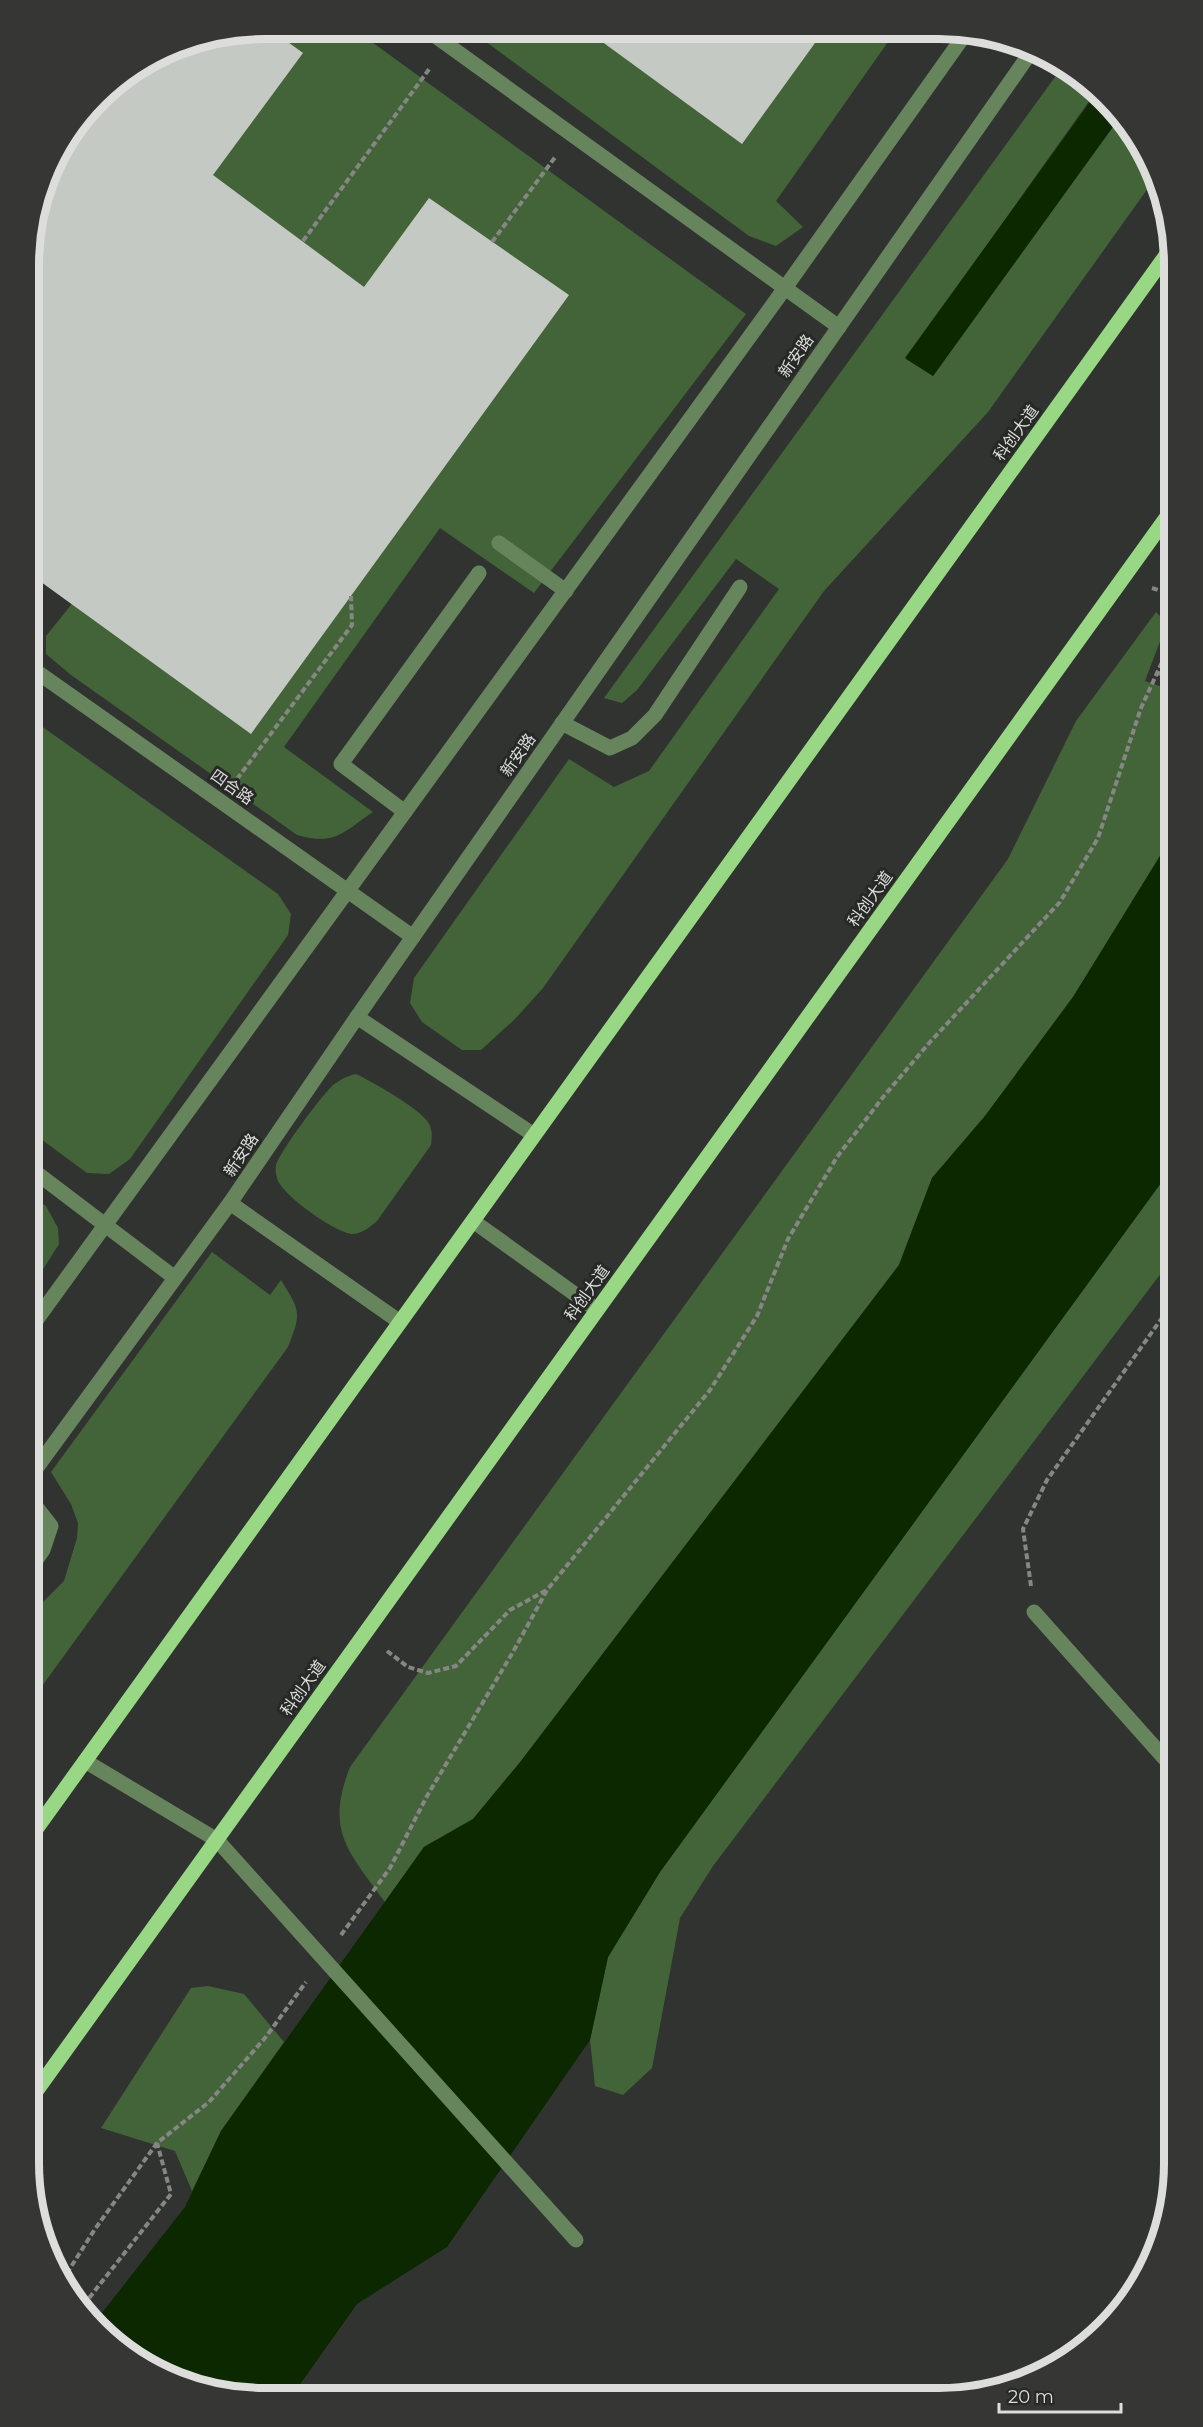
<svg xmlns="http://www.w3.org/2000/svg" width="1203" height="2427" font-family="Montserrat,'Noto Sans SC',sans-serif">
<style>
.green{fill:#436438}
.water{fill:#0b2801}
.building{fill:#c5c9c4}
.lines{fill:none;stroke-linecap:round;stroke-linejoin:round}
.path{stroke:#868785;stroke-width:4;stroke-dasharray:6 3;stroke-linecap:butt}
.minor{stroke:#67855d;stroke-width:15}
.major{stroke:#98d784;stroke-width:15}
.labels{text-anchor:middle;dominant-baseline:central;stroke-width:6;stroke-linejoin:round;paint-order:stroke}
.street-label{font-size:16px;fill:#dddedc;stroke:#272926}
.rim{fill:none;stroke:#dddedc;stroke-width:8}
</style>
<rect width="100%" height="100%" fill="#313330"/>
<g class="green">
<path d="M 264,29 L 354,29 L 746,314 L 534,593 L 440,528 L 284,747 L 373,812 C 343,832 336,846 297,835 L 71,675 L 46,654 L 46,636 L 83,590 L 30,234 L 53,160 L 108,87 Z"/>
<path d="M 470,30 L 895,32 L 776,201 L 803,227 L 776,246 L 749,236 Z"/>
<path d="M 1063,66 L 1097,90 L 906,359 L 933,376 L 1120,117 L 1135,133 L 1156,177 L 988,412 L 824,591 L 543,988 L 515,1019 L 481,1050 L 462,1050 L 422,1022 L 410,1003 L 414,978 L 569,759 L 614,787 L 649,771 L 779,589 L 736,559 L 637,690 L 622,703 L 604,698 Z"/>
<path d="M 1156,612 L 1167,623 L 1145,681 L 1174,691 L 1174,833 L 1169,843 L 1073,997 L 985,1116 L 932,1178 L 899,1265 L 521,1761 L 473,1819 L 424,1847 L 385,1902 C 348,1851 325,1831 350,1767 L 1008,859 L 1076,721 Z"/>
<path d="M 30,718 L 278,894 L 291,914 L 288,935 L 130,1159 L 109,1174 L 87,1173 L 30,1131 Z"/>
<path d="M 356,1074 C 371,1081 420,1109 428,1122 C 433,1130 432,1137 431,1145 L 377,1221 C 370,1227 363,1233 353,1234 C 337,1234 280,1194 277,1178 C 276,1174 275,1169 276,1165 C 281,1150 320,1098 332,1086 C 340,1080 346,1076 356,1074 Z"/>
<path d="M 1174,1165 L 1174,1256 L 713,1866 L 680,1918 L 652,2068 L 623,2095 L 595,2086 L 590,2040 L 608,1957 L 660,1872 Z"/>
<path d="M 29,1195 L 46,1206 L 58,1228 L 59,1244 L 35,1282 L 29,1279 Z"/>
<path d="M 212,1252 L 270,1295 L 281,1280 C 300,1311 302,1312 288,1347 L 29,1704 L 29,1616 L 64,1581 L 77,1538 L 78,1523 L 71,1504 L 51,1472 Z"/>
<path d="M 208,1986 L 244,1994 L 284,2042 L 221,2131 L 192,2191 L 175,2151 L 101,2128 L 191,1988 Z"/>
</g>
<g class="water">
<path d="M 1098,91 L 1120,117 L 933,376 L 905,358 Z"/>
<path d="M 1174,833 L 1174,1165 L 660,1872 L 608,1957 L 590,2040 L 447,2247 L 357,2304 L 291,2397 L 233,2396 L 174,2380 L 109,2340 L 94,2323 L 185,2207 L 221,2131 L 424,1847 L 473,1819 L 521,1761 L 899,1265 L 932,1178 L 985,1116 L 1073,997 Z"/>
</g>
<g class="building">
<path d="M 264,28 L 270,29 L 303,53 L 213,175 L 364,287 L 429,198 L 569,295 L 251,734 L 30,574 L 30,234 L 53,160 L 108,87 L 174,46 Z"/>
<path d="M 586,30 L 823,32 L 742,144 Z"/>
</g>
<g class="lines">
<g class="path">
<path d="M 303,241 L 430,68"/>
<path d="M 492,242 L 556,156"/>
<path d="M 1152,588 L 1174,595"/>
<path d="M 1157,673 L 1174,677"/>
<path d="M 237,779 L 352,625 L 351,596"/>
<path d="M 1031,1586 L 1023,1529 L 1047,1480 L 1174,1301"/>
<path d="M 387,1651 L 408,1667 L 428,1673 L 456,1666 L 510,1610 L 547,1590"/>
<path d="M 341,1935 L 390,1868 L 427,1796 L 513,1652 L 547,1590 L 710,1390 L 757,1316 L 788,1239 L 837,1157 L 884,1096 L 930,1042 L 1060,902 L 1098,838 L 1141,708 L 1174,636"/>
<path d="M 62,2281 L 95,2229 L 157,2143 L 209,2102 L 265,2038 L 306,1982"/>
<path d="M 77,2303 L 82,2307 L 171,2194 L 157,2143"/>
</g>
<g class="minor">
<path d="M 427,30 L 839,327"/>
<path d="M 499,543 L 566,591"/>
<path d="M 30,667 L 413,937"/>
<path d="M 562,723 L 610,748 L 632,738 L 655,715 L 740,587"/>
<path d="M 405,812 L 341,764 L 479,573"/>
<path d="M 357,1017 L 534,1135"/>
<path d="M 30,1168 L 175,1278"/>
<path d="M 230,1203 L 400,1322"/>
<path d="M 473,1221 L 597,1310"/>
<path d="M 29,1298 L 45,1308"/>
<path d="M 29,1330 L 785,288 L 966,33"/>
<path d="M 29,1478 L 230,1203 L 357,1017 L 1033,49"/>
<path d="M 29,1570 L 43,1550 L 51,1526 L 29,1498"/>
<path d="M 1034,1612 L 1174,1769"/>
<path d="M 85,1761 L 217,1840 L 576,2240"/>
</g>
<g class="major">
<path d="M 29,1839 L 1172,247"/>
<path d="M 29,2101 L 1174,507"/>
</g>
</g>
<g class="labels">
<g class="street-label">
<text transform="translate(796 356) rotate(-55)">新安路</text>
<text transform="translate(1016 433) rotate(-54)">科创大道</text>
<text transform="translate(518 755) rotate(-55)">新安路</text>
<text transform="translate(232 787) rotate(35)">四合路</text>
<text transform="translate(870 899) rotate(-54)">科创大道</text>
<text transform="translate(241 1155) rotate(-56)">新安路</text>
<text transform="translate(587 1293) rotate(-54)">科创大道</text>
<text transform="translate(303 1688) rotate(-54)">科创大道</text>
</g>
</g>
<path d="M0 0H1203V2427H0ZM264 39H939A225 225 0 0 1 1164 264V2163A225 225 0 0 1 939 2388H264A225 225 0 0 1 39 2163V264A225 225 0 0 1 264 39Z" fill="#363735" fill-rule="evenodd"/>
<path class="rim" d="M264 39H939A225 225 0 0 1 1164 264V2163A225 225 0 0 1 939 2388H264A225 225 0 0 1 39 2163V264A225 225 0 0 1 264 39Z"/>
<path d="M999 2403v9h122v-9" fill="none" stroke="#dddedc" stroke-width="3"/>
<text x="1008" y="2403" font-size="18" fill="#dddedc" stroke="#272926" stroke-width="4.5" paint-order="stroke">20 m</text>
</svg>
